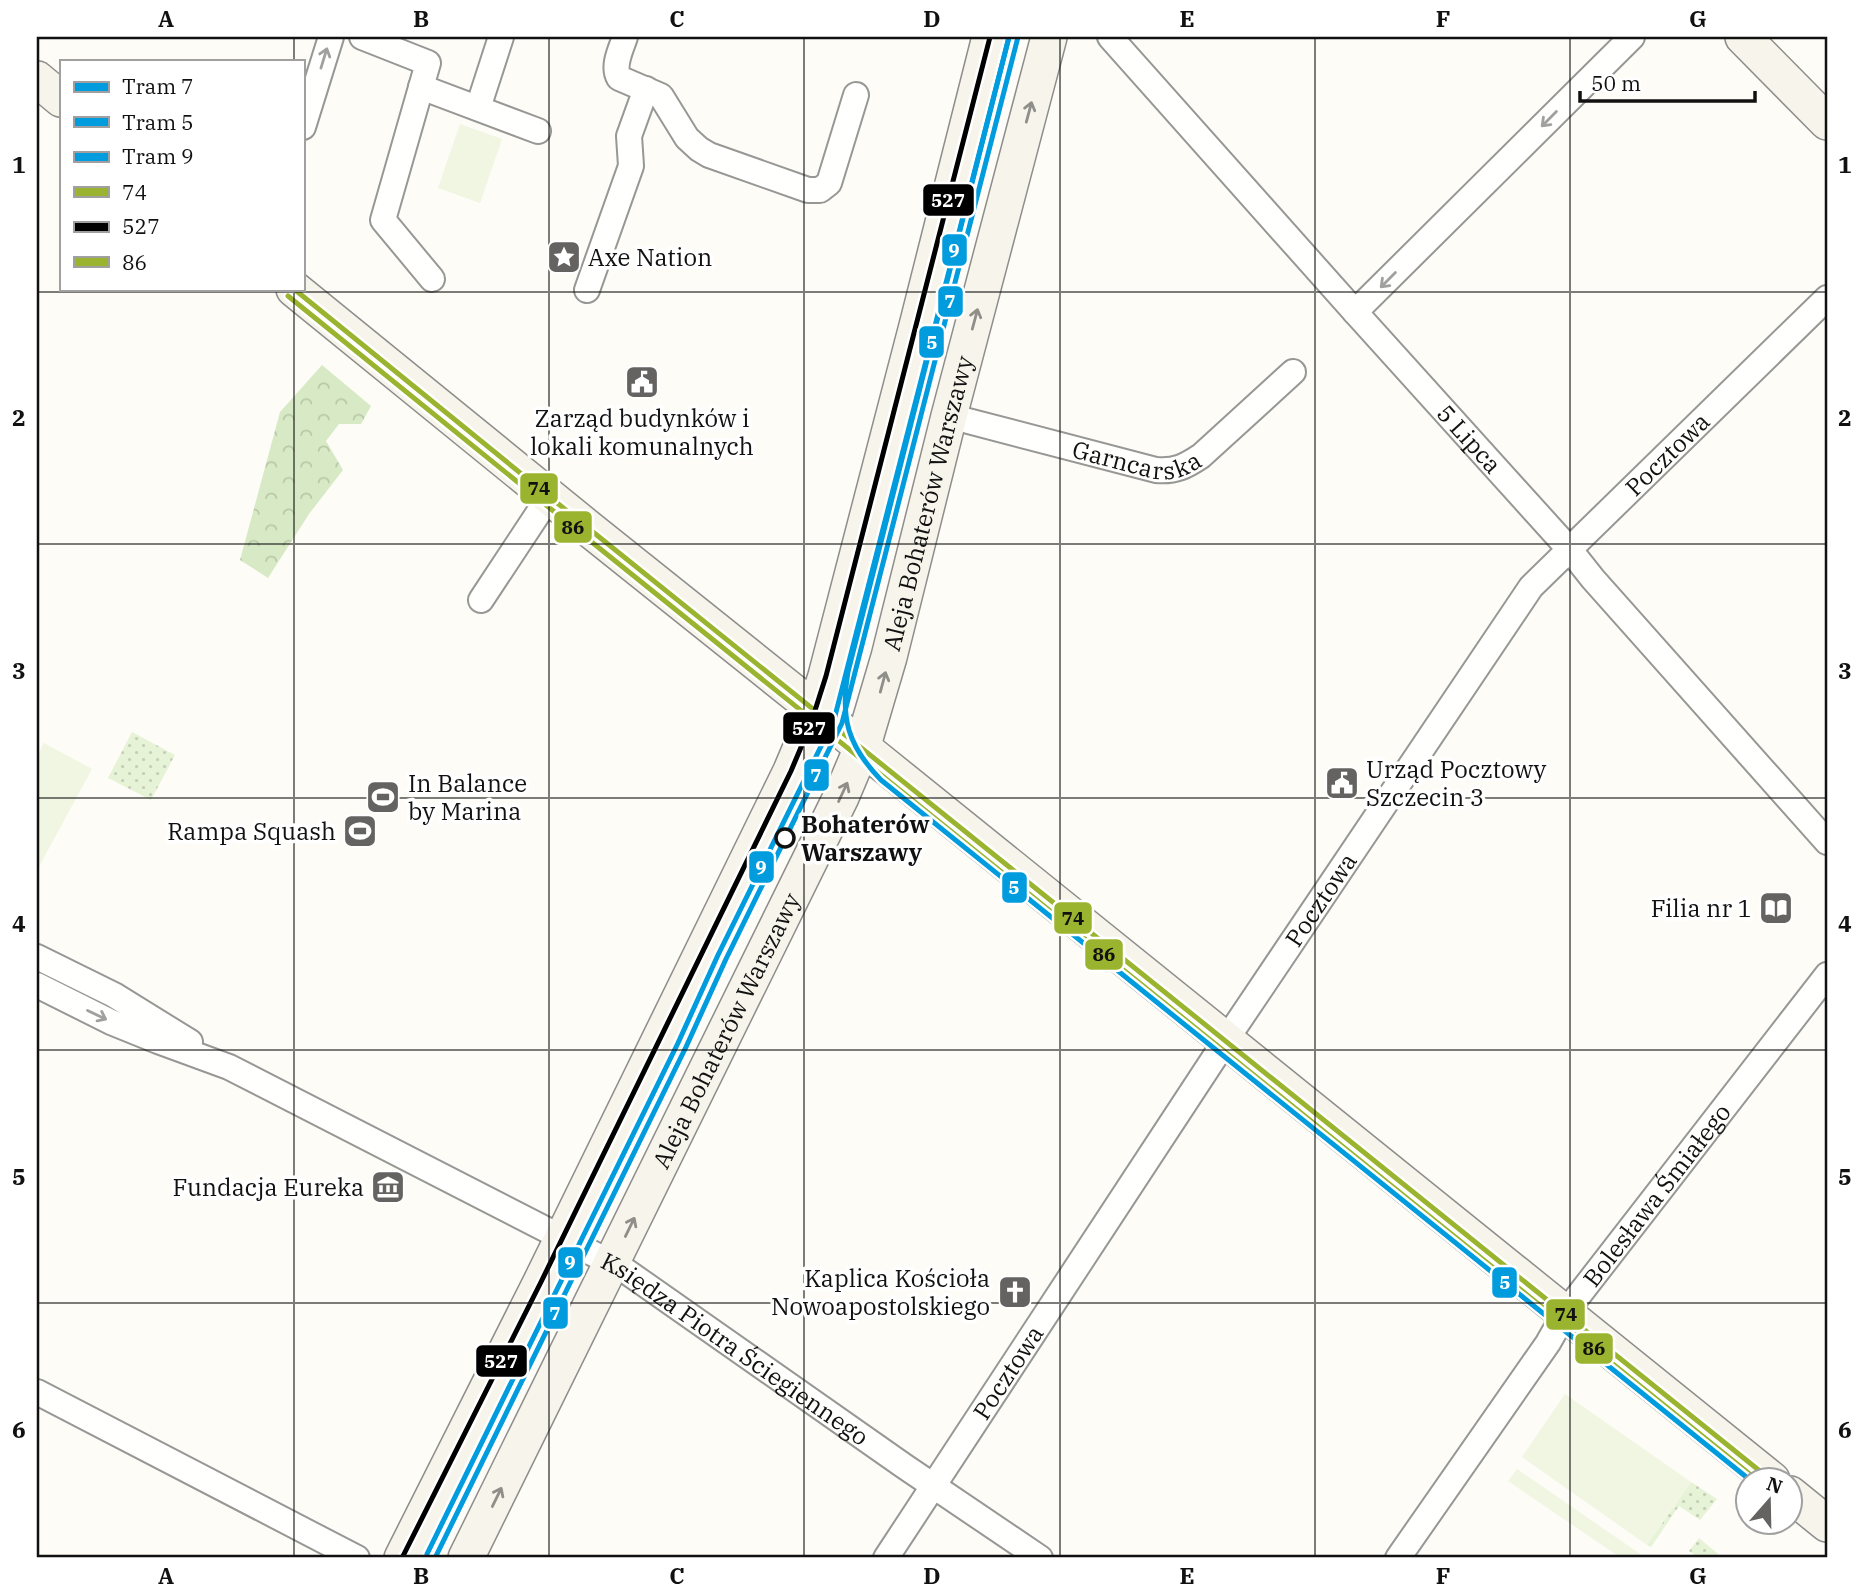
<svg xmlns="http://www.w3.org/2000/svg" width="1864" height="1595" font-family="'IBM Plex Serif',serif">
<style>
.grass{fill:url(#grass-dots)}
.forest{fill:url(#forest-crowns)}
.pitch{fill:#f0f6e1}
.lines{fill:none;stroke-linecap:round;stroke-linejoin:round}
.street-casing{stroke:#979795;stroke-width:28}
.secondary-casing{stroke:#8e8d8b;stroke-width:38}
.street{stroke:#fffffe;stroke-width:24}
.secondary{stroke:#f6f4eb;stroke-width:35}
.bus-1-casing{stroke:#fff;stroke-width:10}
.bus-2-casing{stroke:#fff;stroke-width:10}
.bus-3-casing{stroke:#fff;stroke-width:10}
.bus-1{stroke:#9bb42f;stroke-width:5}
.bus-2{stroke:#000;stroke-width:5}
.bus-3{stroke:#9bb42f;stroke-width:5}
.tram-1-casing{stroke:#fff;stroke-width:10}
.tram-2-casing{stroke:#fff;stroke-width:10}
.tram-3-casing{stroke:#fff;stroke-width:10}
.tram-1{stroke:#009cdd;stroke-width:5}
.tram-2{stroke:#009cdd;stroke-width:5}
.tram-3{stroke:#009cdd;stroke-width:5}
.oneway{stroke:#a0a09f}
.oneway2{stroke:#8f8e89}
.grid{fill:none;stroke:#111;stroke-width:2;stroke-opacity:0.55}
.stop-dot{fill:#fff;stroke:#111;stroke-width:3.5}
.labels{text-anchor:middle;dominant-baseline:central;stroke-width:7;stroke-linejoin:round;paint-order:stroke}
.poi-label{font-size:24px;fill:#111;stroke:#fff;text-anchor:end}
.street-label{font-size:24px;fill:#111;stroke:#fff}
.stop-label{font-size:24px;font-weight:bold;fill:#111;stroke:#fff;text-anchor:start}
.line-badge{stroke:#fff;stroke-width:2.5}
.badge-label{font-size:19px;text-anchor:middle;font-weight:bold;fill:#fff}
.pale-badge-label{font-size:19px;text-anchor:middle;font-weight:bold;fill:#111}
.neatline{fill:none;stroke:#111;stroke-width:2.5}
.grid-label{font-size:23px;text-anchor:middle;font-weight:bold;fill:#111}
</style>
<defs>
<pattern id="grass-dots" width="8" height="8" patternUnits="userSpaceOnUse" patternTransform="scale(1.75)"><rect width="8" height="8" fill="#e7f3d7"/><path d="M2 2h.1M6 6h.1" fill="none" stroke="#c5cfb8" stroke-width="1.8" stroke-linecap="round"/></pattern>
<pattern id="forest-crowns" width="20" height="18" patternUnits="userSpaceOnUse" patternTransform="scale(1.75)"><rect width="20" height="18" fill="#d8eac5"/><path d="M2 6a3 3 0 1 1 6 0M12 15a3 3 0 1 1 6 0" fill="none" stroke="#b8c8a8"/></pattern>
</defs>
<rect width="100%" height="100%" fill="#fdfcf7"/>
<g class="grass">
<path d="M 1003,37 L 1013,37 L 909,446 L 899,443 Z"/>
<path d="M 132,732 L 175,755 L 151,800 L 108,778 Z"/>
<path d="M 1691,1482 L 1717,1499 L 1700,1520 L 1679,1506 L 1651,1547 L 1647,1545 Z"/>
<path d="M 1699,1538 L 1723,1558 L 1699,1558 L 1689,1551 Z"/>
</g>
<path class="forest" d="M 322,365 L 371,406 L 361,424 L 339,424 L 326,441 L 343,470 L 309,514 L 268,578 L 240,560 L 280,412 Z"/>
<g class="pitch">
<path d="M 460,124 L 502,139 L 480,203 L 438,188 Z"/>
<path d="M 44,743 L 92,769 L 37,870 L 37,756 Z"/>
<path d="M 1565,1394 L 1691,1482 L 1647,1545 L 1522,1457 Z"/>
<path d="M 1517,1469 L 1646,1558 L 1621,1558 L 1508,1481 Z"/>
</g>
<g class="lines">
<g class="street-casing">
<g id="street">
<path d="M 362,37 L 428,63 L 383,220 L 432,279"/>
<path d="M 625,37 C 621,49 612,66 619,78 L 661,96 L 687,138 L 699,149 L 709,155 L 808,190 L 820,190 L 829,183 L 856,95"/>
<path id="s1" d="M 1110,37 L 1355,312 L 1570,550 L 1593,579 L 1827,842"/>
<path d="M 421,87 L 538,131"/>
<path d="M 478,108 L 501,37"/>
<path d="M 303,127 L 331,37"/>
<path d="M 587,290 L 631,166 L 629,136 L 646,89"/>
<path d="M 1355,312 L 1632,37"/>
<path id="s2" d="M 949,416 L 1156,470 C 1175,472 1186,466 1201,456 L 1293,372"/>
<path d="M 481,600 L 549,497"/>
<path d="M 37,957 L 114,995 L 190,1042"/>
<path id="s3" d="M 37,985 L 111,1022 L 158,1041 L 229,1067 L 623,1269 L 904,1466 L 1040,1558"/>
<path d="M 37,1392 L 357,1558"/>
<path id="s4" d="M 886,1558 L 1226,1040 L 1531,587 L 1827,298"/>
<path id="s5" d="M 1398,1558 L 1548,1343 L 1565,1313 L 1827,975"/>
</g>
</g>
<g class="secondary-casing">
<g id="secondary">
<path d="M 1743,37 L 1827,122"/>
<path d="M 37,79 L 61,99"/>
<path d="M 294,289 L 588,528 L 862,747 L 1772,1480"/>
<path d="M 1790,1494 L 1827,1524"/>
<path d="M 402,1558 L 541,1282 L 791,771 L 810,726 L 826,676 L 918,322 L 990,37"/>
<path id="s6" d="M 466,1558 L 841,797 L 863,745 L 889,657 L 949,416 L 1049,37"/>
</g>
</g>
<use href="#street" class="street"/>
<use href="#secondary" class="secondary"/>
<g class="bus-1-casing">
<path id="bus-1" d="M 294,289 L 588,528 L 1771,1480"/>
</g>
<g class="bus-2-casing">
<path id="bus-2" d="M 402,1558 L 541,1282 L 791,771 L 810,726 L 826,676 L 990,37"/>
</g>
<g class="bus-3-casing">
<path id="bus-3" d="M 288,296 L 583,535 L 1757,1480"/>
</g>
<use href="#bus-1" class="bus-1"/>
<use href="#bus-2" class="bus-2"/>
<use href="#bus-3" class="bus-3"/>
<g class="tram-1-casing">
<path id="tram-1" d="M 435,1558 L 686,1047 L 726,959 L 842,723 L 1018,37"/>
</g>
<g class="tram-2-casing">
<path id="tram-2" d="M 1009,37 L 848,672 C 840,718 848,746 881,780 L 1750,1480"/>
</g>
<g class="tram-3-casing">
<path id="tram-3" d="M 427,1554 L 678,1043 L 718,955 L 834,720 L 1009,37"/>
</g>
<use href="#tram-1" class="tram-1"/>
<use href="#tram-2" class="tram-2"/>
<use href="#tram-3" class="tram-3"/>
</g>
<defs><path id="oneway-shaft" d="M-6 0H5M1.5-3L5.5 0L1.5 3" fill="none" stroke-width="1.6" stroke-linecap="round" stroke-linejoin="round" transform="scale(1.75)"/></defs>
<g class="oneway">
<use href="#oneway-shaft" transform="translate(324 58) rotate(-73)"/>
<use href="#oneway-shaft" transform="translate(1549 119) rotate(135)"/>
<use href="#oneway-shaft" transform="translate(1388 280) rotate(135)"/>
<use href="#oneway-shaft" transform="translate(97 1015) rotate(26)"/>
</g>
<g class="oneway2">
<use href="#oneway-shaft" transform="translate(1029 112) rotate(-75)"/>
<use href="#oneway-shaft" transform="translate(975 319) rotate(-75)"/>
<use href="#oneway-shaft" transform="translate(883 682) rotate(-75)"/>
<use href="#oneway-shaft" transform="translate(843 792) rotate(-65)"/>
<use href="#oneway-shaft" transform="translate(630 1227) rotate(-64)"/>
<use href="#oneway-shaft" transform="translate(497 1497) rotate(-64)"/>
</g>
<path class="grid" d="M 294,37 L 294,61M 549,37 L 549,1558M 804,37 L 804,1558M 1060,37 L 1060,1558M 1315,37 L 1315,1558M 1570,37 L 1570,1558M 294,289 L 294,1558M 37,292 L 1827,292M 37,544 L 1827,544M 37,798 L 1827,798M 37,1050 L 1827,1050M 37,1303 L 1827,1303"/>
<defs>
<g id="sight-square" transform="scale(1.75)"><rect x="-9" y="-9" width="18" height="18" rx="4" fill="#646362" stroke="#fff"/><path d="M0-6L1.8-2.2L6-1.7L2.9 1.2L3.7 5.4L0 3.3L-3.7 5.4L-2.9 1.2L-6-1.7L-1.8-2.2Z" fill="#fff"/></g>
<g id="civic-square" transform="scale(1.75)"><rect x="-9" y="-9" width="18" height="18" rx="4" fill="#646362" stroke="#fff"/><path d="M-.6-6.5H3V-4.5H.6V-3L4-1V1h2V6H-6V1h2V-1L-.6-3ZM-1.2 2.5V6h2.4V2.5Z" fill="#fff"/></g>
<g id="stadium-square" transform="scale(1.75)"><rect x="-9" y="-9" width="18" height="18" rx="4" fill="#646362" stroke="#fff"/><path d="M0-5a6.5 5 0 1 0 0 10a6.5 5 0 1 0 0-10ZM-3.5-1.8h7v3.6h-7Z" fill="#fff"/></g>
<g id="library-square" transform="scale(1.75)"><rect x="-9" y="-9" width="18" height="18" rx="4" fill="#646362" stroke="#fff"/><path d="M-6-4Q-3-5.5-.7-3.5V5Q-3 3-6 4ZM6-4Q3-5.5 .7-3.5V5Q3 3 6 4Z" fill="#fff"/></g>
<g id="museum-square" transform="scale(1.75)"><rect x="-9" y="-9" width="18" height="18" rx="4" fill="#646362" stroke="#fff"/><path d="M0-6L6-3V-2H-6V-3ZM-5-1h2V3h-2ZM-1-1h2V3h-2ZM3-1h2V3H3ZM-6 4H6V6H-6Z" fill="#fff"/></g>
<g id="church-square" transform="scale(1.75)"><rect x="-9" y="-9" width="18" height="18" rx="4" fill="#646362" stroke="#fff"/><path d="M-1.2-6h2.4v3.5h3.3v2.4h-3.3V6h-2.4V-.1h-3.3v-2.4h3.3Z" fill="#fff"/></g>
</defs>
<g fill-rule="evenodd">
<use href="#sight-square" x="564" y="257"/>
<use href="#civic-square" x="642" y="382"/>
<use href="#civic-square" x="1342" y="783"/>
<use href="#stadium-square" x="383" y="797"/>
<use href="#stadium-square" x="360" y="831"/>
<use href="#library-square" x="1776" y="908"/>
<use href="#museum-square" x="388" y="1187"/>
<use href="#church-square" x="1015" y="1292"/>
</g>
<circle class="stop-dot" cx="785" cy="838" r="9"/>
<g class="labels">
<g class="poi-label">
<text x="588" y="257" text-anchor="start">Axe Nation</text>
<text x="642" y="418" text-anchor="middle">Zarząd budynków i<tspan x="642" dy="28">lokali komunalnych</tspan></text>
<text x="1366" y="769" text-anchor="start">Urząd Pocztowy<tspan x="1366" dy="28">Szczecin 3</tspan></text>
<text x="408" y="783" text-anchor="start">In Balance<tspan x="408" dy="28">by Marina</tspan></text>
<text x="336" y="831">Rampa Squash</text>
<text x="1752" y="908">Filia nr 1</text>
<text x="364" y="1187">Fundacja Eureka</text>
<text x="990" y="1278">Kaplica Kościoła<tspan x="990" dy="28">Nowoapostolskiego</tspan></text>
</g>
<g class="street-label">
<text stroke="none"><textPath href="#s1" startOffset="539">5 Lipca</textPath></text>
<text stroke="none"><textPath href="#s2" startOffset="194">Garncarska</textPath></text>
<text stroke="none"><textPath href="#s4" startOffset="1356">Pocztowa</textPath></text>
<text stroke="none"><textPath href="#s6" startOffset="1155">Aleja Bohaterów Warszawy</textPath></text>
<text stroke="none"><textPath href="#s4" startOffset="789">Pocztowa</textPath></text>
<text stroke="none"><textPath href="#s6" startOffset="588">Aleja Bohaterów Warszawy</textPath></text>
<text stroke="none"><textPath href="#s5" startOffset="446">Bolesława Śmiałego</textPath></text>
<text stroke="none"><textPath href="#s3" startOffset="789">Księdza Piotra Ściegiennego</textPath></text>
<text stroke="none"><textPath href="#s4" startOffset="222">Pocztowa</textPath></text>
</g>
<g class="stop-label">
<text x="801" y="824">Bohaterów<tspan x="801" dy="28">Warszawy</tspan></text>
</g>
</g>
<g class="line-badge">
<rect x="922" y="183" width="53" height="34" rx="7" fill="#000"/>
<rect x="941" y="233" width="27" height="34" rx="7" fill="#009cdd"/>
<rect x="937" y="285" width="27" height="33" rx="7" fill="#009cdd"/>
<rect x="918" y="325" width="27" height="34" rx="7" fill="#009cdd"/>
<rect x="519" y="472" width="40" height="33" rx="7" fill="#9bb42f"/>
<rect x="553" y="510" width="40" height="34" rx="7" fill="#9bb42f"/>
<rect x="782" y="711" width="54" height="34" rx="7" fill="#000"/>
<rect x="803" y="758" width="27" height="34" rx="7" fill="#009cdd"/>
<rect x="748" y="850" width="27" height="34" rx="7" fill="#009cdd"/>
<rect x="1001" y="871" width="27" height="33" rx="7" fill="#009cdd"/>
<rect x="1053" y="901" width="40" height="34" rx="7" fill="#9bb42f"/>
<rect x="1084" y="938" width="40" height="33" rx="7" fill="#9bb42f"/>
<rect x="557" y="1246" width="27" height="33" rx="7" fill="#009cdd"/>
<rect x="1491" y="1266" width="27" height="33" rx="7" fill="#009cdd"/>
<rect x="542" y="1296" width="27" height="34" rx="7" fill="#009cdd"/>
<rect x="1545" y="1298" width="41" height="33" rx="7" fill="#9bb42f"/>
<rect x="1574" y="1332" width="40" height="33" rx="7" fill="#9bb42f"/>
<rect x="475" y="1344" width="53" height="34" rx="7" fill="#000"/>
</g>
<g class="badge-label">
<text x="948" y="207">527</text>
<text x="954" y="257">9</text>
<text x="950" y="308">7</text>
<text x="932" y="349">5</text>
<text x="809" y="735">527</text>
<text x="816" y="782">7</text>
<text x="761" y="874">9</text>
<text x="1014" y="894">5</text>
<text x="570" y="1269">9</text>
<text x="1505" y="1289">5</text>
<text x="555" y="1320">7</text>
<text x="501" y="1368">527</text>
</g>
<g class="pale-badge-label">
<text x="539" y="495">74</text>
<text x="573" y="534">86</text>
<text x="1073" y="925">74</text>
<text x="1104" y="961">86</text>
<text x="1566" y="1321">74</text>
<text x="1594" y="1355">86</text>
</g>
<rect width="1864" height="1595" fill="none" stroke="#ffffff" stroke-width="77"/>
<rect x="60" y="60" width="245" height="231" fill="#ffffff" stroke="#a0a0a0" stroke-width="2"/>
<rect x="74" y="82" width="35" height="10" fill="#009cdd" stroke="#a0a0a0" stroke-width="2"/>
<text x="122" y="94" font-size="21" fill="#111111">Tram 7</text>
<rect x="74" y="117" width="35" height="10" fill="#009cdd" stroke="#a0a0a0" stroke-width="2"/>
<text x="122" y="130" font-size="21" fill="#111111">Tram 5</text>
<rect x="74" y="152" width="35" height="10" fill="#009cdd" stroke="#a0a0a0" stroke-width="2"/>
<text x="122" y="164" font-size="21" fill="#111111">Tram 9</text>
<rect x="74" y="187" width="35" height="10" fill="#9bb42f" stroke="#a0a0a0" stroke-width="2"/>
<text x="122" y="200" font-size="21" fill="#111111">74</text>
<rect x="74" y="222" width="35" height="10" fill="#000000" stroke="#a0a0a0" stroke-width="2"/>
<text x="122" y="234" font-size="21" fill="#111111">527</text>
<rect x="74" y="257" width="35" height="10" fill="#9bb42f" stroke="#a0a0a0" stroke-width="2"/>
<text x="122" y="270" font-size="21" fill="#111111">86</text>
<g transform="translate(1769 1501) rotate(20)"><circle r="33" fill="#ffffff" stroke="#a0a0a0" stroke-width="2"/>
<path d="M0-5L12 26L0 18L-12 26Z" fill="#646362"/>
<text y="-10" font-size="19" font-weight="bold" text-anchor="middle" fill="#111111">N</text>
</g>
<path d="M1580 91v10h175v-10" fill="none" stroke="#111111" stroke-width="3.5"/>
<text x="1591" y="91" font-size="21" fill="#111111" stroke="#ffffff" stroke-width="5" paint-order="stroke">50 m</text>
<rect x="38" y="38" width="1788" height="1518" class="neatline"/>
<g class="grid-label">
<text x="166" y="27">A</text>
<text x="421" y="27">B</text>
<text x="677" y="27">C</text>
<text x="932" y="27">D</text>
<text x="1187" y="27">E</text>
<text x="1443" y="27">F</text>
<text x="1698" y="27">G</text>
<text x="19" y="173">1</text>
<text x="1845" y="173">1</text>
<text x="19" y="426">2</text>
<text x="1845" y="426">2</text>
<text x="19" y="679">3</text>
<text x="1845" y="679">3</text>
<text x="19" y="932">4</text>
<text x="1845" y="932">4</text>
<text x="19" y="1185">5</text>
<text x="1845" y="1185">5</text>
<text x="19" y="1438">6</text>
<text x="1845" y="1438">6</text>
<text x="166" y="1584">A</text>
<text x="421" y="1584">B</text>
<text x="677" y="1584">C</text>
<text x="932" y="1584">D</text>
<text x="1187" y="1584">E</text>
<text x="1443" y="1584">F</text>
<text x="1698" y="1584">G</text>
</g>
</svg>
